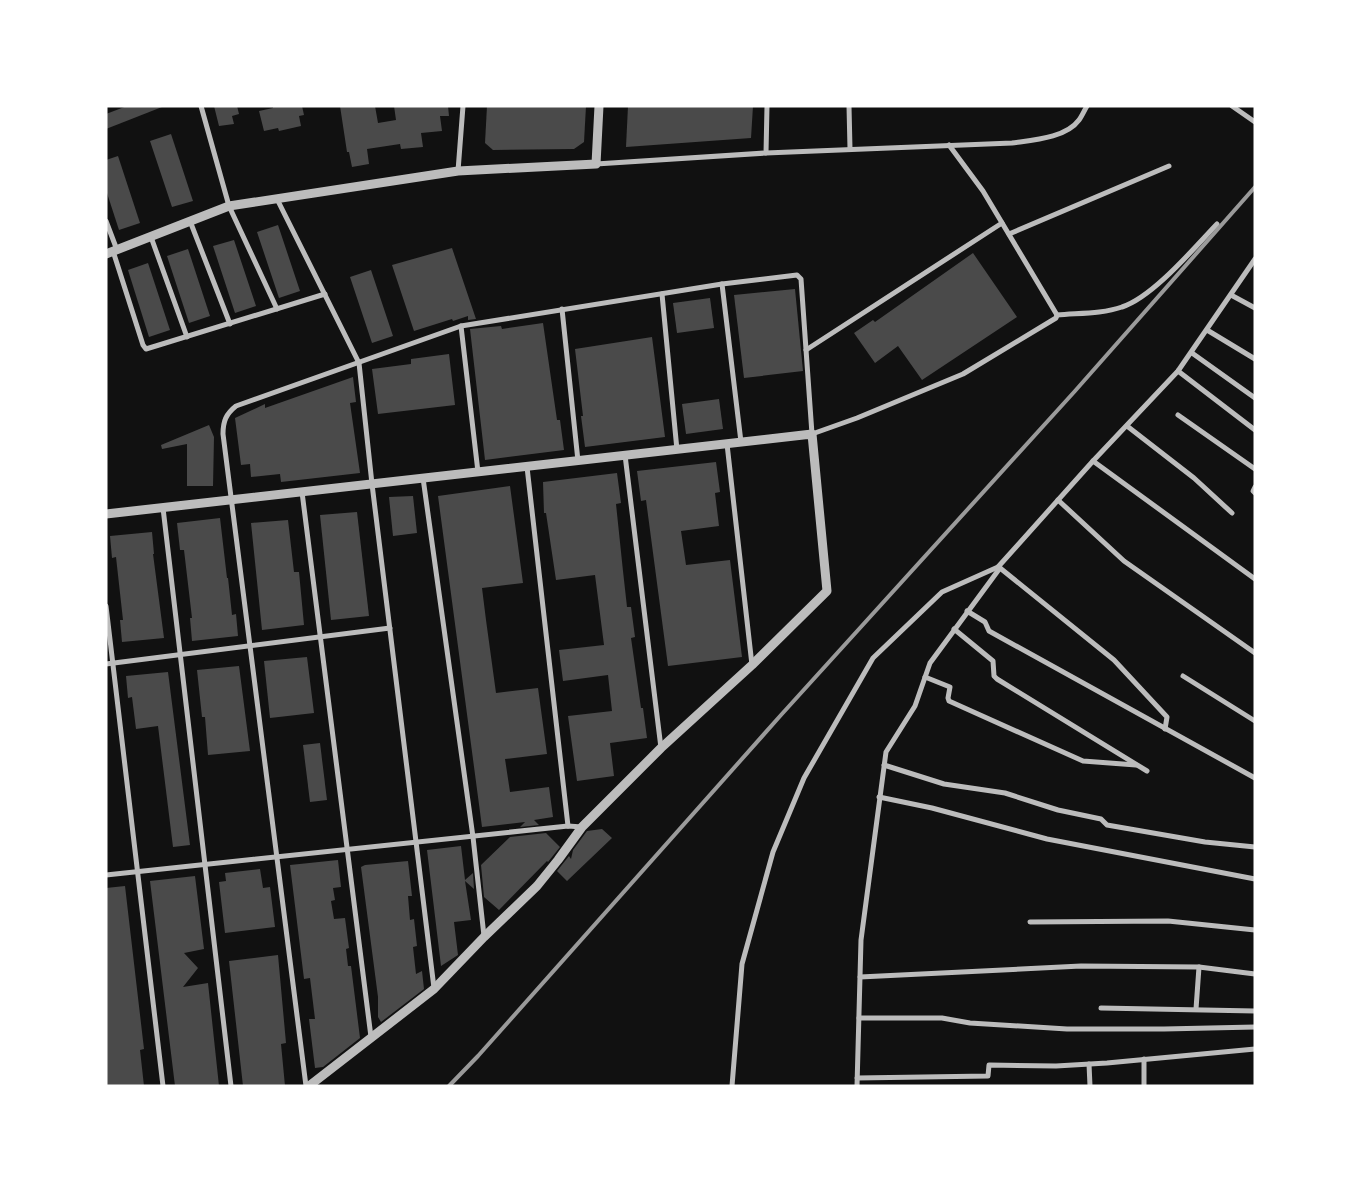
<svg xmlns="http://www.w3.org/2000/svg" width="1361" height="1192" font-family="Commissioner,sans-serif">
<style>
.building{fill:#4a4a4a}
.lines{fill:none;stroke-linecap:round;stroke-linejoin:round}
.minor{stroke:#bcbcbc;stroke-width:5}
.tertiary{stroke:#bcbcbc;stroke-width:9}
.rail{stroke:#9a9a9a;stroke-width:4}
</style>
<rect width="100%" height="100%" fill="#111"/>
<g class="building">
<path d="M 127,106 L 162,106 L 162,107 L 106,129 L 106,114 Z"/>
<path d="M 214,106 L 237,106 L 239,114 L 232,116 L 234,124 L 219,126 Z"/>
<path d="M 273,106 L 302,106 L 304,115 L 299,116 L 301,126 L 279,131 L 278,128 L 264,131 L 259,111 L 273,108 Z"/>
<path d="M 340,106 L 375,106 L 378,123 L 396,120 L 394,106 L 448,106 L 449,116 L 440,116 L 442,131 L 421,133 L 423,147 L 401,149 L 400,144 L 367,149 L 369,164 L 352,167 L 349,152 L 347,152 Z"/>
<path d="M 487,106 L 586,106 L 584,142 L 574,149 L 493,150 L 485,143 Z"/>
<path d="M 628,106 L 753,106 L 751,138 L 626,147 Z"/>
<path d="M 171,134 L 193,201 L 172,207 L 150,141 Z"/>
<path d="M 118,156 L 140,223 L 119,230 L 106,190 L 106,160 Z"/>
<path d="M 278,225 L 300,291 L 279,298 L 257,232 Z"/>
<path d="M 234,240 L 256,306 L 235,313 L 213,246 Z"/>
<path d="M 452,248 L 476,319 L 468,320 L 468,316 L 453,321 L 452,319 L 414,331 L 392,265 Z"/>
<path d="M 188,249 L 210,316 L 189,323 L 167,256 Z"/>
<path d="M 973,253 L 1017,317 L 922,380 L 898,346 L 875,363 L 854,333 L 873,320 L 875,322 Z"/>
<path d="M 148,263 L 170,330 L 149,337 L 128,270 Z"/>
<path d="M 371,270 L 393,336 L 372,343 L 350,277 Z"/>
<path d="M 795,289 L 803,371 L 744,378 L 734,295 Z"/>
<path d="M 710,298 L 714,328 L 677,333 L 673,303 Z"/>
<path d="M 543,323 L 557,420 L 560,420 L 564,450 L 485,460 L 470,329 L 501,326 L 502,329 Z"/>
<path d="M 652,337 L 665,437 L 585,447 L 581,416 L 583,416 L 575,349 Z"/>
<path d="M 449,354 L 455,405 L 378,414 L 372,369 L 411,364 L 411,359 Z"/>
<path d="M 353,377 L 356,402 L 350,403 L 360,473 L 281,482 L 280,474 L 251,477 L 250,464 L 241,465 L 235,418 L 265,404 L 265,408 Z"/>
<path d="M 719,399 L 723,429 L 686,434 L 682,404 Z"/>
<path d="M 209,425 L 214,437 L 213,486 L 187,486 L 187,444 L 162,449 L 161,445 Z"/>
<path d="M 716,462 L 720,492 L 715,493 L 719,526 L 681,531 L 686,565 L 730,560 L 742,657 L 668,666 L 646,500 L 641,501 L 637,471 Z"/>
<path d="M 617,473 L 621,503 L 616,504 L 623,571 L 627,607 L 631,607 L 635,637 L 631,638 L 641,708 L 643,708 L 647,738 L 610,743 L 614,776 L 577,781 L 568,716 L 612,711 L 608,675 L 563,681 L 559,650 L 604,645 L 595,575 L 556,580 L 546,513 L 544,513 L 543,482 Z"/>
<path d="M 510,486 L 523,583 L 482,588 L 486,620 L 496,693 L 538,688 L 547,754 L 505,759 L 510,792 L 549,787 L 553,817 L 534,820 L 539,825 L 520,827 L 525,822 L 482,827 L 438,496 Z"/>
<path d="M 413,496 L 417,533 L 393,536 L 389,497 Z"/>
<path d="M 357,512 L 369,616 L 331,620 L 320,515 Z"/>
<path d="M 220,518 L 227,578 L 228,578 L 232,615 L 236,614 L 238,636 L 192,641 L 190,618 L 192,618 L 184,550 L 180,550 L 177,523 Z"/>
<path d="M 288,520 L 294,572 L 299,572 L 304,625 L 262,630 L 251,523 Z"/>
<path d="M 152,532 L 154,554 L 153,554 L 164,638 L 122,642 L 120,620 L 123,620 L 116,557 L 112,558 L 110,536 Z"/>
<path d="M 307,657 L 314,713 L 270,718 L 264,661 Z"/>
<path d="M 239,666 L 250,751 L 208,755 L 205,717 L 202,717 L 197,670 Z"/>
<path d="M 168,672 L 190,845 L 173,847 L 158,726 L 136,729 L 132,697 L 128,698 L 126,676 Z"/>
<path d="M 320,743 L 327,800 L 310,802 L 303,745 Z"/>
<path d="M 602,829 L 612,838 L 567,881 L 557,871 L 569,856 L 571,859 L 573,850 L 587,831 Z"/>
<path d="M 546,833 L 560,847 L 548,862 L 547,861 L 499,910 L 484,897 L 481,865 L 510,837 Z"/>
<path d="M 461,846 L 465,880 L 473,873 L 474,889 L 465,881 L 471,920 L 454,922 L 458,955 L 441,966 L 427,850 Z"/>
<path d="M 338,860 L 341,887 L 333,888 L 335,900 L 331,901 L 334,919 L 345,918 L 349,948 L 346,949 L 348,966 L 351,966 L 360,1038 L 323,1067 L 315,1068 L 309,1019 L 315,1019 L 310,978 L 304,979 L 290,865 Z"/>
<path d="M 408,861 L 412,896 L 408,896 L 410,920 L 414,919 L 417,946 L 413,947 L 416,974 L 422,971 L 424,989 L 381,1022 L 378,1017 L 378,997 L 361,867 L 365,865 Z"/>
<path d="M 260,869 L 263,888 L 270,887 L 275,927 L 225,933 L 219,882 L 226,881 L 225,873 Z"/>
<path d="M 195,876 L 204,949 L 184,953 L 198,968 L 183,987 L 208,983 L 219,1086 L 175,1086 L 150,881 Z"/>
<path d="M 125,886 L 144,1049 L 140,1050 L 144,1086 L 106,1086 L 106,888 Z"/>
<path d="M 278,955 L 286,1043 L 281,1044 L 285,1086 L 243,1086 L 229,961 Z"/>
</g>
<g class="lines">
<g class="minor">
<path d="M 201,106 L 229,206 L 277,309"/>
<path d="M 849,106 L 850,149"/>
<path d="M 1232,106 L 1255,122"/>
<path d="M 949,145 L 983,191 L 1057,315"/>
<path d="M 766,153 L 767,106"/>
<path d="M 596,164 L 766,153 L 1012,143 C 1033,140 1066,138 1079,120 C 1082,116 1084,111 1087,106"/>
<path d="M 458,171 L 463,106"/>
<path d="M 277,199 L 359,363 L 372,484 L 434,988"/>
<path d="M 106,221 L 117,250"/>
<path d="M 190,221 L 230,324"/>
<path d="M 1009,234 L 1169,166"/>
<path d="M 151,237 L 187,337"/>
<path d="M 113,251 L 143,345 L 146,349 L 325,294"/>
<path d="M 722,284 L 741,442"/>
<path d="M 662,294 L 677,450"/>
<path d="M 1231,295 L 1255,308"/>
<path d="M 562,309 L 578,461"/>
<path d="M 1057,315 C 1078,313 1102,314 1122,307 C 1153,297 1194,248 1217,224"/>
<path d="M 461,326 L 478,472"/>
<path d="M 1207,330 L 1255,359"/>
<path d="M 806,350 L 1002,223"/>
<path d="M 1192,353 L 1255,398"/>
<path d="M 1178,371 L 1255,430"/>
<path d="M 1178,415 L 1255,469"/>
<path d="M 1127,426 L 1194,478 L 1232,513"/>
<path d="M 727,444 L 752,665"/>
<path d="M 625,455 L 661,748"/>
<path d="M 1093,461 L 1255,579"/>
<path d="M 527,467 L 568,826"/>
<path d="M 423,478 L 473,837 L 484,936"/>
<path d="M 1255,487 L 1253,491 L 1255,493"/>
<path d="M 302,492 L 371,1037"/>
<path d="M 1058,500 L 1124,561 L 1255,653"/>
<path d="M 163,508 L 231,1086"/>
<path d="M 1000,568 L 1114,660 L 1167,717 L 1165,729"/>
<path d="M 106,606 L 163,1086"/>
<path d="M 967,611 L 985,622 L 989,631 L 1255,778"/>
<path d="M 954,629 L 993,661 L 994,676 L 997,679 L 1147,771"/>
<path d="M 106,664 L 390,628"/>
<path d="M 1183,676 L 1255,721"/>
<path d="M 925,677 L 950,687 L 948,698 L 949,701 L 1083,761 L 1136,765"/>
<path d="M 884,765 L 944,784 L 1005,793 L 1058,810 L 1101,819 L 1107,825 L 1205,842 L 1255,847"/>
<path d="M 879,797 L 932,808 L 1047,839 L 1255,879"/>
<path d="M 106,875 L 568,826 L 582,827"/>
<path d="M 1030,922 L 1168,921 L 1255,930"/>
<path d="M 860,977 L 1081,966 L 1199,967 L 1255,974"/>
<path d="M 1101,1008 L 1255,1011"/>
<path d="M 1196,1009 L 1199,967"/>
<path d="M 859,1018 L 942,1018 L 970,1023 L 1067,1029 L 1164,1029 L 1255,1027"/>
<path d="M 1144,1059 L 1144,1086"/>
<path d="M 1089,1064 L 1090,1086"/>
<path d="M 857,1078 L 988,1076 L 989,1065 L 1056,1066 L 1107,1063 L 1255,1049"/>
<path d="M 306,1086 L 223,434 C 223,421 226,414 236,406 L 461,326 L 722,284 L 797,275 L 801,279 L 812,434 L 857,418 L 963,374 L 1056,318 L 1057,315"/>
<path d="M 732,1086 L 742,964 L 773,852 L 804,778 L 873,658 L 942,592 L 998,567"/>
<path d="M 857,1086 L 861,940 L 886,752 L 915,706 L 930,663 L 1000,568 L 998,567 L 1093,461 L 1178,371 L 1255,259"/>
</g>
<g class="tertiary">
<path d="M 106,254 L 229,206 L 458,171 L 596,164 L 599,106"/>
<path d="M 106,514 L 812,434 L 827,591 L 752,665 L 661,748 L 582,827 L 558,860 L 537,886 L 484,937 L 434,989 L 309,1086"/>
</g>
<path class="rail" d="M 449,1086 L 478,1056 L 781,715 L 1075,391 L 1255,187"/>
</g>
<rect width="1361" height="1192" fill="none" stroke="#ffffff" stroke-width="215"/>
</svg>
